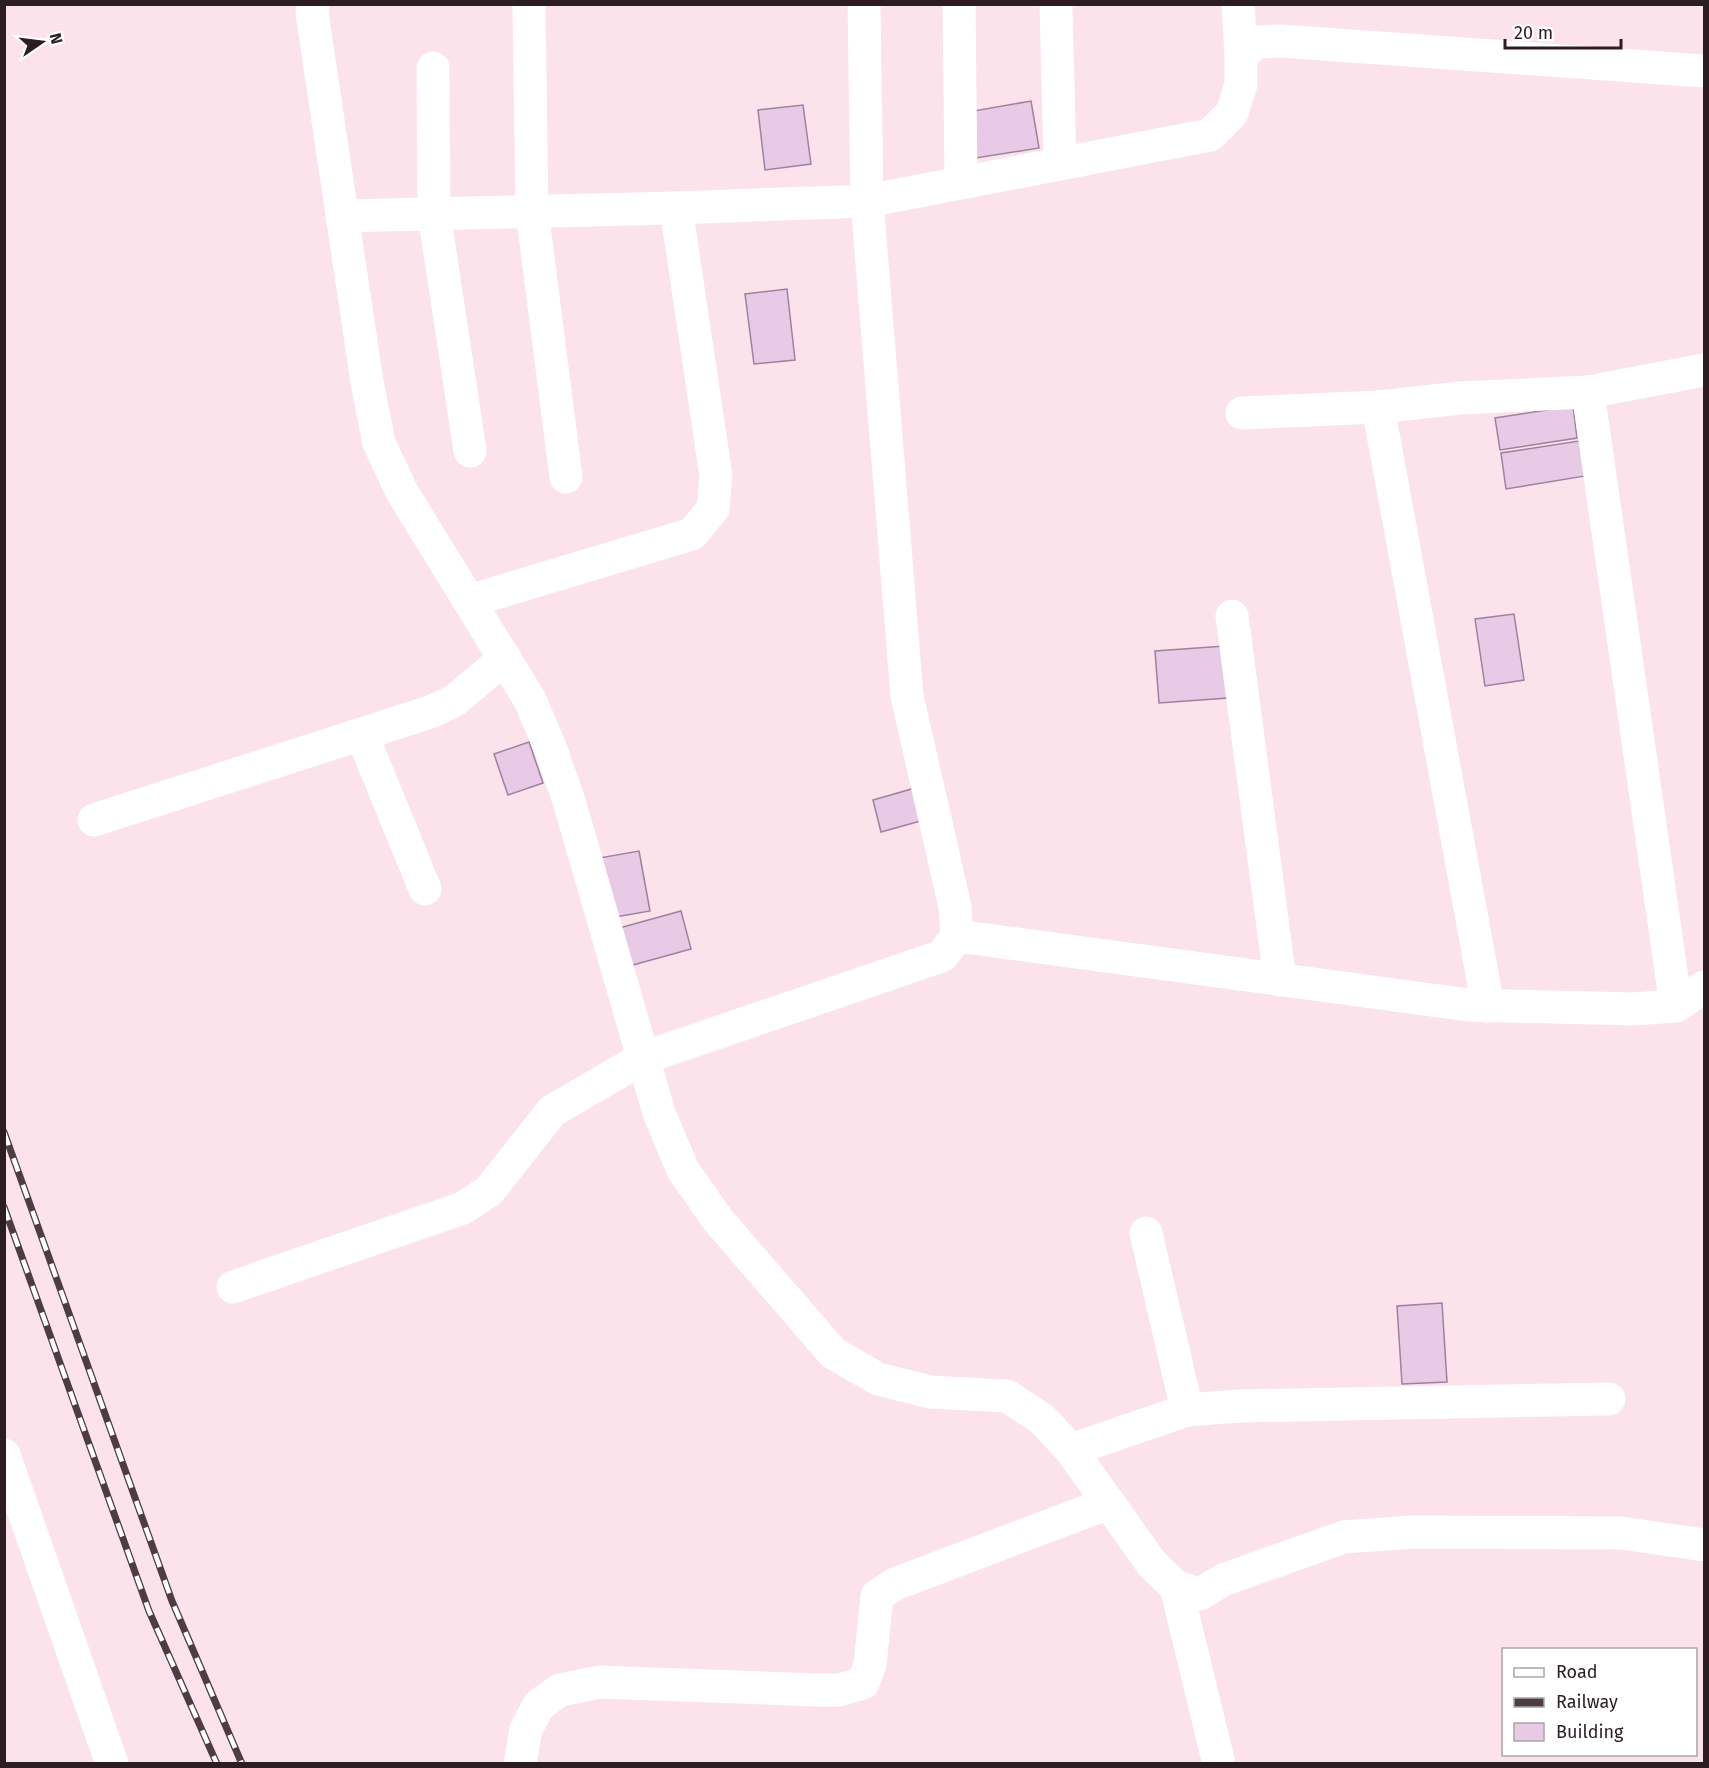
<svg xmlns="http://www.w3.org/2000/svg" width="1709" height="1768" font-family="'Fira Sans',sans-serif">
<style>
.building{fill:#e8cae6;stroke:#9d829c;stroke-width:1.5}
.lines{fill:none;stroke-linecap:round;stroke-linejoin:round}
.minor{stroke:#fff;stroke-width:33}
.rail-casing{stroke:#4d3c42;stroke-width:7}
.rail{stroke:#fff;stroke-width:4.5;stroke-dasharray:14;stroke-linecap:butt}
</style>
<rect width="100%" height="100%" fill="#fce2ea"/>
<g class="building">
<polygon points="1031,101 1039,148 976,158 968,112"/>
<polygon points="803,105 811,164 765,170 758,110"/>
<polygon points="787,289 795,360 754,364 745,294"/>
<polygon points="1573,406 1577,438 1500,450 1495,418"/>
<polygon points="1579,441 1585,476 1506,489 1501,453"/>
<polygon points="1514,614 1524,680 1485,686 1475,619"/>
<polygon points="1225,646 1228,698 1159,703 1155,651"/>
<polygon points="529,742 543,783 508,795 494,754"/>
<polygon points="915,788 924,820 881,832 873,800"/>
<polygon points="639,851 650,911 610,918 599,858"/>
<polygon points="681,911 691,949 622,968 612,930"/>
<polygon points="1442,1303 1447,1382 1402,1384 1397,1306"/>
</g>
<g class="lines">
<g class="minor">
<polyline points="313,4 312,13 367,382 379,443 402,492 530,700 550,747 569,801 659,1113 683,1170 718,1220 833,1353 878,1379 930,1392 1007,1396 1042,1419 1071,1450 1152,1564 1176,1587 1200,1594 1223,1580 1344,1537 1412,1532 1621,1533 1704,1545"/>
<polyline points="529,4 532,211 566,477"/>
<polyline points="959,4 961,183"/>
<polyline points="1056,4 1060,164"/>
<polyline points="1238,4 1241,55"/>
<polyline points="433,68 434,213 470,451"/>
<polyline points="342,216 676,208 867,201 1210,135 1232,113 1241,84 1241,55 1258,42 1280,41 1704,71"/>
<polyline points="1588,392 1676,1006"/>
<polyline points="1378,407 1488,1006"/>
<polyline points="1242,413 1378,407 1460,398 1588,392 1704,370"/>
<polyline points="469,601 692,534 713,509 716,476 676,208"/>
<polyline points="1232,616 1280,980"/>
<polyline points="362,735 425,889"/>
<polyline points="94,820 430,712 454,701 505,658"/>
<polyline points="957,936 1469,1005 1633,1009 1676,1006 1704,987"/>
<polyline points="1146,1233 1187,1410"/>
<polyline points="233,1287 463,1208 489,1191 552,1111 643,1058 942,956 957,936 955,907 907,696 867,201 864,4"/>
<polyline points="1071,1450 1187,1410 1238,1406 1609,1399"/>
<polyline points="4,1455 112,1764"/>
<polyline points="1176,1587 1219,1764"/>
<polyline points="520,1764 526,1729 539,1705 560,1690 600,1682 815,1690 839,1690 863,1683 870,1665 877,1596 895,1584 1109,1503"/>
</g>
<g class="rail-casing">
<g id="rail">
<polyline points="4,1132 172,1601 242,1764"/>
<polyline points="4,1207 149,1611 217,1764"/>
</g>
</g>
<use href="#rail" class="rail"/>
</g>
<rect width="1709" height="1768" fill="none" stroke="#2c1d22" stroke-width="12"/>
<rect x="1502" y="1648" width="195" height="108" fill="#ffffff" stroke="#aba5a7" stroke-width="1.5"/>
<rect x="1514" y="1668" width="30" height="9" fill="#ffffff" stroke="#aba5a7" stroke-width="1.5"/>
<text x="1556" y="1678" font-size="18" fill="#2c1d22">Road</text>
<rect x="1514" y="1698" width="30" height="9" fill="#4d3c42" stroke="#aba5a7" stroke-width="1.5"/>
<text x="1556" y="1708" font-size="18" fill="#2c1d22">Railway</text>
<rect x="1514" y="1723" width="30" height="18" fill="#e8cae6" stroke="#aba5a7" stroke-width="1.5"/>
<text x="1556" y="1738" font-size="18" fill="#2c1d22">Building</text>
<g transform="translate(42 42) rotate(76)" stroke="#ffffff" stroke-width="4.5" paint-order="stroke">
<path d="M0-4.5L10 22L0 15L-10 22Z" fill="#2c1d22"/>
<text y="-9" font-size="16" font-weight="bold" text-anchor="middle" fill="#2c1d22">N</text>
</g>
<path d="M1505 39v9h116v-9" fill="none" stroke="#2c1d22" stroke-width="3"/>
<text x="1514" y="39" font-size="18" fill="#2c1d22" stroke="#ffffff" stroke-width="4.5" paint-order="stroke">20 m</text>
</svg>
